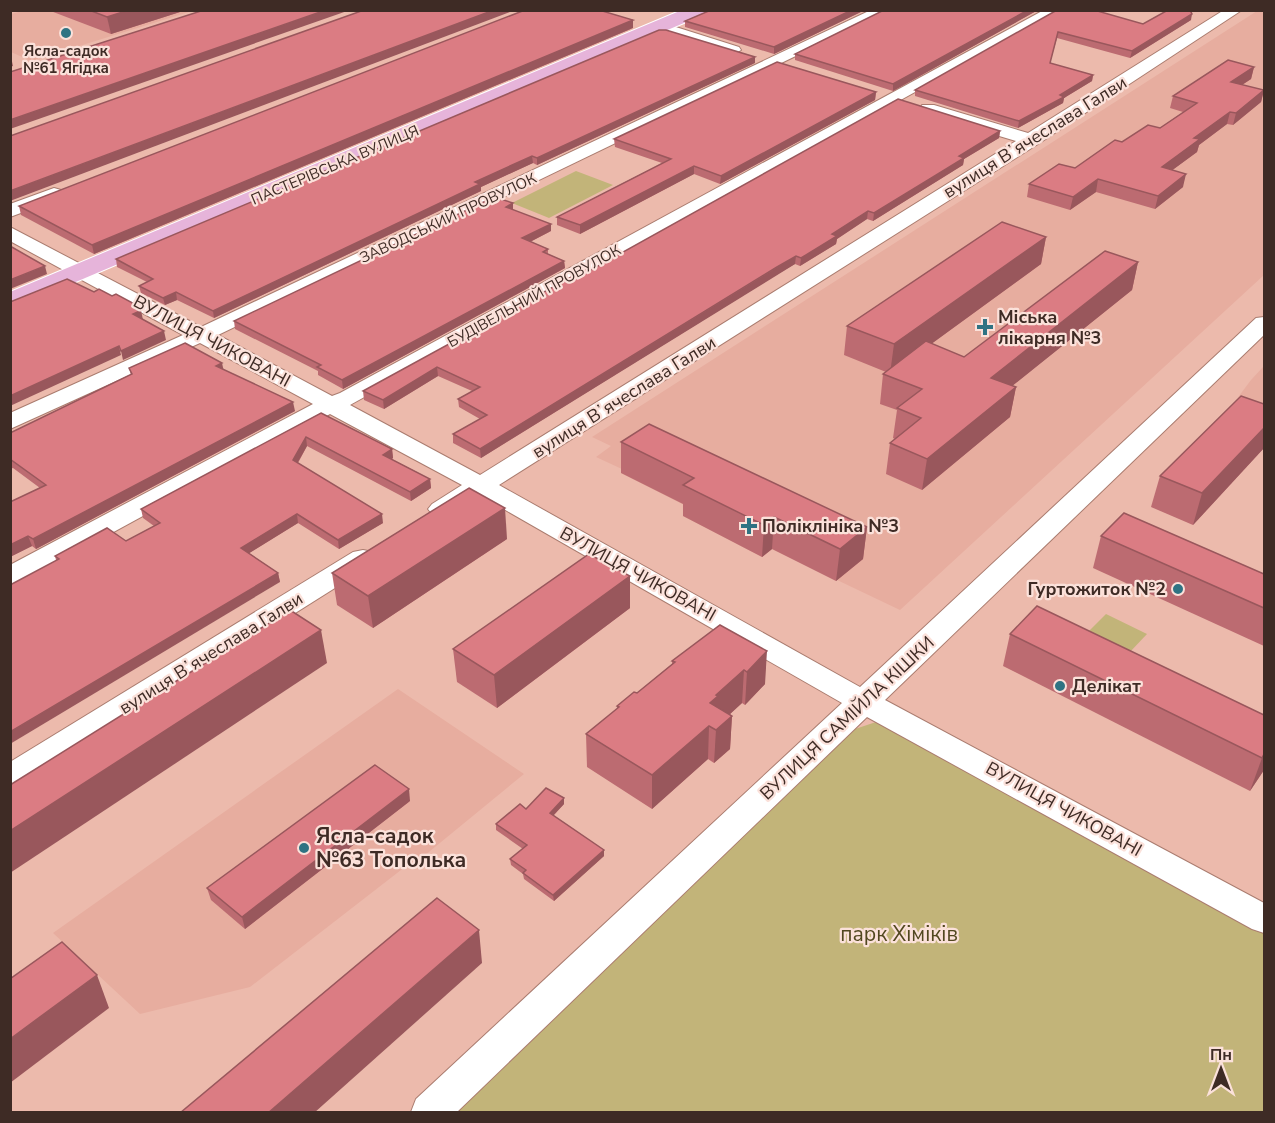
<svg xmlns="http://www.w3.org/2000/svg" width="1275" height="1123" font-family="'Nunito Sans',sans-serif">
<style>
.built{fill:#e7ad9f}
.green{fill:#c2b479}
.lines{fill:none;stroke-linecap:round;stroke-linejoin:round}
.minor-casing{stroke:#aa7c6f;stroke-width:2}
.major-casing{stroke:#fff;stroke-width:2}
.minor{fill:#fff;fill-rule:evenodd}
.major{fill:#e6b4da;fill-rule:evenodd}
.wall{fill:#bc6b71}
.shaded-wall{fill:#99575c}
.building{fill:#db7c83;stroke:#99575c;stroke-width:1.5}
.poi-dot{fill:#2f7383;stroke:#fbe1da;stroke-width:2}
.labels{text-anchor:middle;stroke-width:4.5;stroke-linejoin:round;paint-order:stroke}
.far-poi-label{font-size:15px;font-weight:bold;fill:#3e2b25;stroke:#fbe1da}
.far-street-label{font-size:15px;fill:#3e2b25;stroke:#fbe1da}
.street-label{font-size:18px;fill:#3e2b25;stroke:#fbe1da}
.poi-label{font-size:18px;font-weight:bold;fill:#3e2b25;stroke:#fbe1da;text-anchor:start}
.near-poi-label{font-size:21px;font-weight:bold;fill:#3e2b25;stroke:#fbe1da;text-anchor:start}
.near-park-label{font-size:21px;fill:#51471f;stroke:#fbe1da}
</style>
<rect width="100%" height="100%" fill="#ecbaac"/>
<g class="built">
<polygon points="22,11 192,11 31,61 11,52 11,14"/>
<polygon points="1257,11 1264,11 1264,275 900,610 772,549 762,557 683,516 692,509 621,473 624,470 596,457 611,446 592,437"/>
<polygon points="1264,366 1264,410 1236,400 1251,380"/>
<polygon points="398,689 524,774 413,865 410,863 250,987 140,1014 53,933"/>
</g>
<g class="green">
<polygon points="576,171 613,185 549,218 512,203"/>
<polygon points="1106,614 1147,634 1129,653 1087,633"/>
<polygon points="876,722 892,727 1264,933 1264,1112 456,1112 855,729"/>
</g>
<g class="lines">
<g class="minor-casing">
<g id="minor">
<path d="M871 10H891L218 335 332 396 340 393 1044 10H1063L350 405 480 475 1016 141 922 113 920 109 922 105H934L1028 133 1224 10H1242L1038 144 499 485 860 687 1256 318 1264 317V335L885 700 1264 903V933L1252 929 867 717 457 1112H411L416 1099 842 703 481 496C465 505 450 519 432 514L428 509 432 504 462 485 330 414 20 583 10 586V565L313 404 200 343 10 429V413L183 335 10 241V227L201 327Z"/>
<polygon points="660,22 739,47 741,50 733,55 655,30 652,27 655,24"/>
<polygon points="54,188 61,190 63,194 61,198 10,217 10,204"/>
<polygon points="363,550 373,552 376,558 373,564 21,786 10,790 10,762 353,552"/>
</g>
</g>
<g class="major-casing">
<polygon id="major" points="682,10 708,10 705,14 10,310 10,292"/>
</g>
<use href="#minor" class="minor"/>
<use href="#major" class="major"/>
</g>
<g class="wall">
<polygon points="48,10 180,10 180,12 111,34"/>
<polygon points="711,10 865,10 774,54 685,27 685,21"/>
<polygon points="884,10 1038,10 893,91 795,60 795,54"/>
<polygon points="1099,12 1143,24 1191,20 1130,58 1057,38 1050,63 1093,75 1092,81 1064,98 1063,103 1018,128 915,96 915,90"/>
<polygon points="633,28 94,254 21,215 19,206"/>
<polygon points="755,63 537,165 533,163 481,187 481,191 214,318 177,300 165,305 141,293 139,286 147,282 117,267 116,259"/>
<polygon points="1254,67 1251,79 1242,85 1264,90 1261,102 1233,125 1227,124 1199,145 1197,152 1172,170 1183,187 1155,209 1096,192 1070,210 1027,197 1029,184 1075,168 1122,142 1160,128 1183,112 1170,108 1173,96"/>
<polygon points="876,92 875,100 720,184 694,174 580,234 557,225 557,217 662,163 615,147 614,139"/>
<polygon points="1000,131 999,138 964,159 963,165 873,221 867,219 837,239 836,244 800,266 795,264 776,275 481,458 453,443 453,434 480,419 459,407 458,399 472,391 438,376 384,409 364,400 363,391 589,271"/>
<polygon points="551,231 530,242 548,249 548,254 564,261 565,268 343,389 318,375 318,371 235,329 234,321"/>
<polygon points="1046,237 1041,264 931,344 964,357 1138,262 1132,290 1012,386 1016,387 1010,417 922,490 886,474 890,443 895,439 893,438 897,410 880,404 883,374 886,372 844,355 847,326"/>
<polygon points="129,368 223,369 295,411 36,549 32,546 10,557 10,502 40,488 13,468 10,469 10,433 131,375"/>
<polygon points="1264,404 1264,448 1193,525 1151,507 1160,476"/>
<polygon points="321,413 392,449 393,458 392,459 430,479 431,488 411,501 307,446 298,463 383,523 339,549 298,523 249,553 278,573 280,582 56,560 55,556 126,541 154,526 143,518 141,509"/>
<polygon points="621,442 867,527 863,559 836,581 772,549 762,557 683,516 683,504 621,473"/>
<polygon points="1101,536 1264,574 1264,646 1093,568"/>
<polygon points="507,539 373,628 337,605 332,573"/>
<polygon points="630,576 630,608 497,708 457,682 453,649"/>
<polygon points="720,625 765,684 745,705 742,703 730,714 732,716 730,749 714,763 708,759 652,809 587,767 586,734 617,709 617,706 637,693 672,664 672,661"/>
<polygon points="1010,634 1264,715 1264,770 1250,791 1003,666"/>
<polygon points="410,801 245,929 211,900 207,888"/>
<polygon points="564,804 553,816 604,856 554,901 524,879 523,874 511,865 510,859 523,849 496,830 496,824 526,809"/>
</g>
<g class="shaded-wall">
<polygon points="129,10 180,10 180,12 111,34 107,17"/>
<polygon points="326,10 350,10 10,129 10,120"/>
<polygon points="494,10 515,10 10,201 10,191"/>
<polygon points="852,10 865,10 774,54 774,47"/>
<polygon points="1028,10 1038,10 893,91 893,84"/>
<polygon points="1192,14 1191,20 1130,58 1132,51"/>
<polygon points="633,20 633,28 94,254 92,245"/>
<polygon points="11,57 13,66 10,67 10,58"/>
<polygon points="755,57 755,63 537,165 537,158"/>
<polygon points="1254,67 1251,79 1228,94 1231,82"/>
<polygon points="1093,75 1092,81 1064,98 1063,103 1018,128 1019,121"/>
<polygon points="1264,90 1261,102 1233,125 1236,113"/>
<polygon points="876,92 875,100 720,184 721,176"/>
<polygon points="1230,112 1227,124 1199,145 1197,152 1159,180 1162,167 1194,138"/>
<polygon points="1000,131 999,138 964,159 963,165 873,221 874,213 959,156"/>
<polygon points="532,156 533,163 481,187 481,191 214,318 213,311 475,182"/>
<polygon points="694,166 694,174 580,234 580,225"/>
<polygon points="1186,174 1183,187 1155,209 1158,196"/>
<polygon points="1098,179 1096,192 1070,210 1073,197"/>
<polygon points="513,203 513,211 506,207"/>
<polygon points="868,211 867,219 837,239 836,244 800,266 801,258 832,234"/>
<polygon points="551,224 551,231 522,246 522,238"/>
<polygon points="1046,237 1041,264 890,374 894,344"/>
<polygon points="796,256 795,264 481,458 480,449"/>
<polygon points="564,261 565,268 343,389 342,380"/>
<polygon points="1138,262 1132,290 986,407 991,378"/>
<polygon points="45,266 47,274 10,289 10,280"/>
<polygon points="176,292 177,300 165,305 163,298"/>
<polygon points="140,307 142,315 143,320 133,314 136,309"/>
<polygon points="164,331 166,340 123,360 121,351"/>
<polygon points="119,346 121,355 10,406 10,396"/>
<polygon points="222,363 224,372 216,366"/>
<polygon points="437,367 438,376 384,409 383,400"/>
<polygon points="1016,387 1010,417 922,490 927,459"/>
<polygon points="293,402 295,411 36,549 33,539"/>
<polygon points="1264,428 1264,448 1193,525 1202,493"/>
<polygon points="306,437 307,446 294,469 293,460"/>
<polygon points="392,449 393,458 384,464 383,455"/>
<polygon points="430,479 431,488 411,501 410,492"/>
<polygon points="505,508 507,539 373,628 368,596"/>
<polygon points="297,514 298,523 243,557 241,548"/>
<polygon points="382,514 383,523 339,549 338,540"/>
<polygon points="774,517 772,549 762,557 764,525"/>
<polygon points="867,527 863,559 836,581 840,549"/>
<polygon points="28,536 32,546 10,557 10,545"/>
<polygon points="278,573 280,582 10,744 10,732"/>
<polygon points="630,576 630,608 497,708 494,675"/>
<polygon points="321,630 327,663 10,873 10,831"/>
<polygon points="767,651 765,684 745,705 747,672"/>
<polygon points="744,670 742,703 717,726 710,703 716,695"/>
<polygon points="732,716 730,749 714,763 716,730"/>
<polygon points="709,726 708,759 652,809 652,775"/>
<polygon points="1264,754 1264,770 1250,791 1262,758"/>
<polygon points="409,789 410,801 245,929 242,917"/>
<polygon points="564,798 564,804 550,819 550,813"/>
<polygon points="604,850 604,856 554,901 553,895"/>
<polygon points="479,930 482,963 314,1113 268,1113"/>
<polygon points="97,975 109,1008 10,1083 10,1039"/>
</g>
<g class="building">
<polygon points="89,10 129,10 107,17"/>
<polygon points="204,10 326,10 10,120 10,72"/>
<polygon points="364,10 494,10 10,191 10,136"/>
<polygon points="525,10 599,10 633,20 92,245 19,206"/>
<polygon points="711,10 852,10 774,47 685,21"/>
<polygon points="884,10 1028,10 893,84 795,54"/>
<polygon points="1057,10 1094,10 1143,24 1168,10 1190,10 1192,14 1132,51 1058,32 1050,63 1093,75 1060,95 1064,97 1019,121 915,90"/>
<polygon points="659,30 666,30 755,57 537,158 532,156 475,182 480,184 213,311 176,292 163,298 139,286 153,279 116,259"/>
<polygon points="1228,60 1254,67 1231,82 1264,90 1236,113 1230,112 1194,138 1200,139 1162,167 1186,174 1158,196 1098,179 1073,197 1029,184 1059,164 1075,168 1115,140 1122,142 1148,125 1160,128 1197,103 1173,96"/>
<polygon points="777,62 876,92 721,176 694,166 580,225 557,217 671,159 614,139"/>
<polygon points="898,99 1000,131 959,156 964,158 933,177 874,213 868,211 832,234 837,236 801,258 796,256 777,267 480,449 453,434 487,415 458,399 480,387 437,367 383,400 363,391 586,269 589,271"/>
<polygon points="494,197 513,203 506,207 551,224 522,238 548,249 543,252 564,261 342,380 317,367 321,365 234,321"/>
<polygon points="1002,222 1046,237 894,344 847,326"/>
<polygon points="10,246 45,266 10,280"/>
<polygon points="1105,251 1138,262 991,378 1016,387 927,459 890,443 921,418 897,408 922,389 883,374 926,341 964,357"/>
<polygon points="67,279 94,292 99,289 112,296 116,294 140,307 136,309 140,311 133,314 164,331 121,351 119,346 10,396 10,302"/>
<polygon points="185,343 222,363 216,366 293,402 33,539 28,536 10,545 10,502 46,485 10,459 10,433 132,374 129,368"/>
<polygon points="1241,396 1264,404 1264,428 1202,493 1160,476"/>
<polygon points="321,413 392,449 383,455 430,479 410,492 306,437 293,460 382,514 338,540 297,514 241,548 278,573 10,732 10,585 59,559 55,556 107,528 126,541 160,523 141,509"/>
<polygon points="649,424 867,527 840,549 774,517 764,525 683,485 694,478 621,442"/>
<polygon points="469,488 505,508 368,596 332,573"/>
<polygon points="1124,513 1264,574 1264,608 1101,536"/>
<polygon points="589,554 630,576 494,675 453,649"/>
<polygon points="1037,606 1264,715 1264,754 1262,758 1010,634"/>
<polygon points="290,610 321,630 10,831 10,785"/>
<polygon points="720,625 767,651 747,672 744,670 716,695 718,696 710,703 732,716 716,730 709,726 652,775 586,734 619,707 617,706 634,692 637,693 675,662 672,661"/>
<polygon points="375,765 409,789 242,917 207,888"/>
<polygon points="546,788 564,798 550,813 604,850 553,895 523,873 526,870 510,859 527,845 496,824 520,804 526,809"/>
<polygon points="437,898 479,930 268,1113 180,1113"/>
<polygon points="62,942 97,975 10,1039 10,979"/>
</g>
<g class="poi-dot">
<circle cx="66" cy="33" r="6"/>
<path d="M982 318h6v6h6v6h-6v6h-6v-6h-6v-6h6z"/>
<path d="M746 517h6v6h6v6h-6v6h-6v-6h-6v-6h6z"/>
<circle cx="1178" cy="589" r="6"/>
<circle cx="1060" cy="686" r="6"/>
<circle cx="304" cy="848" r="6"/>
</g>
<g class="labels">
<g class="far-poi-label">
<text x="66" y="56">Ясла-садок<tspan x="66" dy="17">№61 Ягідка</tspan></text>
</g>
<g class="far-street-label">
<text transform="translate(335 165) rotate(-23)" y="5">ПАСТЕРІВСЬКА ВУЛИЦЯ</text>
<text transform="translate(448 218) rotate(-25)" y="5">ЗАВОДСЬКИЙ ПРОВУЛОК</text>
<text transform="translate(534 296) rotate(-29)" y="5">БУДІВЕЛЬНИЙ ПРОВУЛОК</text>
</g>
<g class="street-label">
<text transform="translate(1035 137) rotate(-32)" y="6">вулиця Вʼячеслава Галви</text>
<text transform="translate(212 341) rotate(28)" y="6">ВУЛИЦЯ ЧИКОВАНІ</text>
<text transform="translate(624 397) rotate(-32)" y="6">вулиця Вʼячеслава Галви</text>
<text transform="translate(638 574) rotate(29)" y="6">ВУЛИЦЯ ЧИКОВАНІ</text>
<text transform="translate(211 653) rotate(-32)" y="6">вулиця Вʼячеслава Галви</text>
<text transform="translate(847 718) rotate(-43)" y="6">ВУЛИЦЯ САМІЙЛА КІШКИ</text>
<text transform="translate(1064 809) rotate(29)" y="6">ВУЛИЦЯ ЧИКОВАНІ</text>
</g>
<g class="poi-label">
<text x="998" y="323">Міська<tspan x="998" dy="21">лікарня №3</tspan></text>
<text x="762" y="532">Поліклініка №3</text>
<text x="1166" y="595" text-anchor="end">Гуртожиток №2</text>
<text x="1072" y="692">Делікат</text>
</g>
<g class="near-poi-label">
<text x="316" y="843">Ясла-садок<tspan x="316" dy="24">№63 Тополька</tspan></text>
</g>
<g class="near-park-label">
<text x="899" y="941">парк Хіміків</text>
</g>
</g>
<rect width="1275" height="1123" fill="none" stroke="#3e2b25" stroke-width="24"/>
<g transform="translate(1221 1069)" stroke="#fbe1da" stroke-width="4.5" paint-order="stroke">
<path d="M0-4.5L10 22L0 15L-10 22Z" fill="#3e2b25"/>
<text y="-9" font-size="16" font-weight="bold" text-anchor="middle" fill="#3e2b25">Пн</text>
</g>
</svg>
